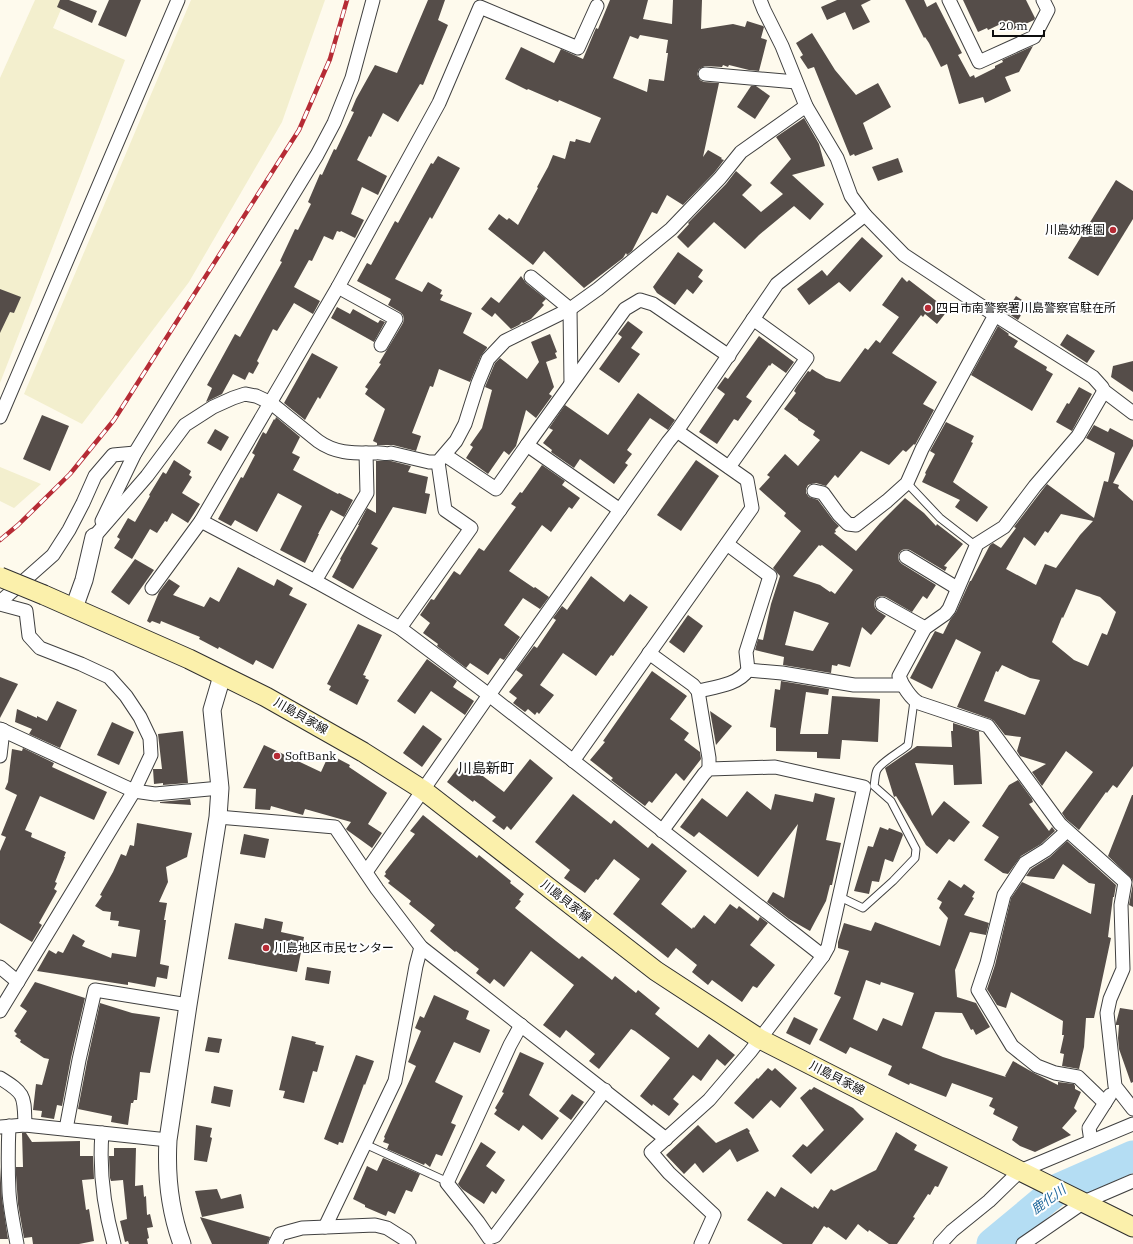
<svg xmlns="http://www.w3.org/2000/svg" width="1133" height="1244" font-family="'IBM Plex Serif','Noto Sans JP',serif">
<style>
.farmland{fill:#f3efce}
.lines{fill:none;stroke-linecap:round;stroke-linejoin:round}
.river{stroke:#b4ddf3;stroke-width:31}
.building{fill:#554d49;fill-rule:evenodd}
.service-casing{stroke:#404040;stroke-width:9}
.minor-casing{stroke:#404040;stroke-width:15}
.tertiary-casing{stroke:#404040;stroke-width:19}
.secondary-casing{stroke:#2f2f2f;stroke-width:21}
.service{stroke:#fff;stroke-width:7}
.minor{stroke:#fff;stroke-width:13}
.tertiary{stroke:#fff;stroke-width:17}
.secondary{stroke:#fbf0ab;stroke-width:19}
.rail-casing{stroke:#b62b35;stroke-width:4.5}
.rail{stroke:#fff;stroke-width:3;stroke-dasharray:9;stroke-linecap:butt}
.secondary-bridge-casing{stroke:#2f2f2f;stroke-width:21;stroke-linecap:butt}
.secondary-bridge{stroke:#fbf0ab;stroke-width:19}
.poi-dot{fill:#b62b35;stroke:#fff;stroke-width:1.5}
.labels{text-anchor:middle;stroke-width:4;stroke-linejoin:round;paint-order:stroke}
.poi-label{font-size:12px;fill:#0d0d0d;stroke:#fff;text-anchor:start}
.street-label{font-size:12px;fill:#0d0d0d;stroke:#fff}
.water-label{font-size:13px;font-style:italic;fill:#1c6599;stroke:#fff}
.quarter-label{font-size:14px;fill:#0d0d0d;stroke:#fff}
</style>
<rect width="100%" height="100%" fill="#fefaed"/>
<g class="farmland">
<polygon points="35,0 65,0 53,28 125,60 0,383 0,78"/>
<polygon points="191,0 325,0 282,122 189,282 82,424 24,394"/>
<polygon points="0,467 41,484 14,508 0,501"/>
</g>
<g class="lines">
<polyline class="river" points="992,1244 1058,1189 1133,1156"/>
</g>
<g class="building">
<polygon points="60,0 69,0 97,11 92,23 57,7"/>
<polygon points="109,0 141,0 126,37 98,25"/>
<polygon points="428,0 445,0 438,20 448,25 423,85 420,84 398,122 383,113 371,137 369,136 357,160 387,176 378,195 362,187 351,214 364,220 355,238 341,231 340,232 337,231 333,240 324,236 312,261 309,260 294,287 320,301 313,314 294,303 277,331 273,329 257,361 259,363 253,374 249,372 245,380 233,374 222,394 206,402 212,388 207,385 235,334 240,337 282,262 280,261 295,229 298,230 311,204 308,202 320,174 322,175 334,149 336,150 354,112 351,111 356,99 375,65 397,73"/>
<path d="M610 0H648L643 19 672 24 673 0H702L701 29 733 24 745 27 747 21 763 26 764 27 761 38 767 40 759 71 749 70 729 65 728 67 723 65 722 67 705 66 699 69 697 74 700 80 704 82 719 83 703 157 708 150 722 158 721 159 724 160 714 173 683 205 667 195 657 214 652 212 632 251 627 255 626 253 623 258 584 288 544 251 533 265 488 229 499 214 507 220 509 218 518 225 538 188 537 187 548 167 553 155 565 159 570 141 575 142 576 139 590 143 601 118 559 100 558 102 528 89 527 90 505 79 521 47 554 63 561 49 583 59 596 28 598 29ZM640 35 668 40 666 53H668L664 81 649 79 647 92 613 78 630 36 638 39Z"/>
<polygon points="837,0 871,0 861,5 870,22 853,30 845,12 827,20 821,7"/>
<polygon points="905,0 924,0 927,7 936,2 962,53 958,55 970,77 974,75 975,78 995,68 995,66 1003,62 1002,60 1033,46 1019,72 1005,77 1011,91 985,103 983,97 959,104 947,64 941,67 929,43 925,37 924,38"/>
<polygon points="963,0 1026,0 1035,18 1034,20 1013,30 1009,20 988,30 987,28 978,32"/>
<polygon points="812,33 835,70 856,95 878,83 891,107 863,123 873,149 855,156 854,154 850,156 814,67 808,69 800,57 803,55 796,43"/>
<polygon points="751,86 756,86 770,96 755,119 737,107"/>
<polygon points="804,118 819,144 825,166 792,175 824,204 810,220 794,206 759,235 745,249 714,222 688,248 677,237 689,224 688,223 726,184 736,171 752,185 742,195 761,212 783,194 770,183 791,159 776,137"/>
<polygon points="438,156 460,168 432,219 430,217 395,279 422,292 428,282 442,290 440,294 443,295 440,300 472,313 463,333 487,347 487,348 481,356 470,382 439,369 433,387 430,386 412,433 421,436 416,451 393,445 377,445 377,443 373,441 385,409 365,394 368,389 365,387 381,364 379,363 403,323 404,319 403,315 400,312 388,305 391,299 357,281 367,263 371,265 395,221 398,223 431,163 433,164"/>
<polygon points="898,158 903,172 878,181 872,167"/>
<polygon points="1116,180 1133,191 1133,219 1098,276 1068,258"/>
<polygon points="862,237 883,256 850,292 839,282 809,305 797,289 822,270 827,276"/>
<polygon points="678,252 703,270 698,277 703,281 693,294 687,289 675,305 657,293 653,287"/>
<polygon points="521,276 526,283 546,299 542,303 544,305 531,319 523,323 522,322 519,325 511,329 495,313 492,317 481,309 491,297 499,303"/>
<path d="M902 277 907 282 909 280 948 310 937 324 925 314 923 317 921 315 892 353 937 382 923 404 934 410 915 445 914 444 906 452 903 450 889 465 861 451 838 478 835 475 826 486 816 483 811 484 808 485 806 489V493L809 497 818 500 833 520 839 526 835 530 836 532 834 533 856 551 880 523 905 498 924 513 936 526 937 524 963 544 944 566 947 567 945 571 910 550 906 549 902 550 899 553 898 557 899 561 902 564 936 585 927 599 923 596 912 612 886 597 882 596 878 597 875 600 874 604 875 608 878 611 886 616 871 635 862 627 850 667 838 664 837 666 832 665 831 673 783 665 784 657 755 650 758 639 763 640 771 604 780 576 773 568 801 531 784 516 786 513 759 489 770 477 767 475 785 454 798 466 820 440 813 435 815 431 798 420V419L784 409 796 393 794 391 797 386 808 371 810 372 812 369 826 378 840 382 865 348 868 350 876 340 880 343 899 317 882 305ZM819 545 820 546 822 545 853 570 835 594 831 591 830 592 820 585 793 576ZM794 611 829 623 813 651 785 645Z"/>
<polygon points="0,289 21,297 14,313 10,312 0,333"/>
<polygon points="1016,296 1028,304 1018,320 1006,312"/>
<polygon points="337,307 350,314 353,309 378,323 380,320 385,322 374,342 331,318"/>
<polygon points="628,321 643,332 631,348 640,354 619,383 599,369 622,337 618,334"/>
<polygon points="998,326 1009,334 1008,335 1018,341 1014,347 1047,367 1046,370 1053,374 1032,411 971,375"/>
<polygon points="550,334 557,352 555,353 557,358 546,362 554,387 549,394 552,396 536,418 526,410 516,446 509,455 504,451 488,474 466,458 473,447 470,445 482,428 492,390 485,387 495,363 500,358 527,379 539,362 531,342"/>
<polygon points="1067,334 1095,351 1087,363 1060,345"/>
<polygon points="759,336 794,362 786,373 772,363 770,366 769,365 746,397 752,401 738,421 734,419 717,444 699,432 725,394 717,388 725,377 728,379"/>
<polygon points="312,353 338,367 320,399 318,397 305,420 284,403"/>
<polygon points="1133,361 1133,392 1111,377 1113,366"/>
<polygon points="1079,387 1092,394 1072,431 1056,422 1067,403 1069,404"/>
<polygon points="638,393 675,420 668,430 650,418 627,450 632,454 625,463 628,465 614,484 580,459 574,468 551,452 552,450 543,443 553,430 549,428 565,405 608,435"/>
<polygon points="42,415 69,426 50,471 23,459"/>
<polygon points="276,417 300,437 292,453 300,457 293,470 338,494 339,493 353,500 344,517 331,510 318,534 319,534 305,563 280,550 302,506 278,493 257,532 235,520 231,526 218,519 241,477 243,478 255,455 252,453 263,432 266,434 274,419 275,420"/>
<polygon points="946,422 974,436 971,442 973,443 953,482 988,507 977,522 955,507 960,500 922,482 926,474 925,473 935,454 930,451"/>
<path d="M1094 425 1108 432 1110 428 1133 440V446L1113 483 1119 485 1118 488 1133 501V766L1117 788 1113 785 1107 793 1106 792 1079 830 1066 819 1062 813 1093 772 1066 751 1042 786 1032 772 1046 764 1020 756 1017 751 1021 737 1005 735 994 721 991 719 957 707 981 652 956 639 932 689 910 678 935 631 943 634 950 620 956 612 970 581H971L990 545 993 543 1001 548 1016 528 1014 527 1047 484 1094 518 1104 481 1108 482 1115 453 1086 438ZM1061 514 1093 521 1080 535 1056 568 1045 564 1036 585 1006 569 1024 537 1035 546 1045 531 1048 533ZM1076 589 1100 597 1116 612 1107 635 1102 633 1088 666 1074 660 1052 642 1062 617 1063 618ZM1002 665 1030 678 1040 680 1025 715 984 701 996 671 998 672Z"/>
<polygon points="215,429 229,437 221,451 207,443"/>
<polygon points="174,460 191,471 189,475 192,477 182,493 200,504 188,523 172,513 167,522 165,521 157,533 150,529 132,559 114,548 120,539 117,537 128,518 135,522 150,496 149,495 163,472 166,474"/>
<polygon points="696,460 719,476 681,531 657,515"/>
<polygon points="376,461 391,461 411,466 408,472 428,477 425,493 430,494 426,514 393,507 371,544 378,548 353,589 332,577 341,560 340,559 359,525 358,525 367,508 376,513"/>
<polygon points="542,465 565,481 562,485 580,498 572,509 569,507 551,532 542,525 509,571 534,588 535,587 549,597 540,609 523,598 504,625 520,637 504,660 500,658 488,675 470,663 466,668 437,646 438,644 423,633 430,623 420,615 431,599 434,600 454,571 460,575 479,548 484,551 516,507 511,504 520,492 522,493"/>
<polygon points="135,559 154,570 129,605 111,592"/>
<polygon points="238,567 274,586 277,579 293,588 289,595 307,604 273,669 256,660 253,665 219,647 218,649 199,639 200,637 161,621 160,624 152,621 150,623 147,621 159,592 169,579 180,586 173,595 204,607 210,597 219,602"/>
<polygon points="591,576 624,602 630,594 648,607 613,656 611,655 596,676 563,653 540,685 554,695 539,714 537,712 535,715 528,709 525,712 513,703 517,698 509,692 523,675 516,670 534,646 537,648 556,620 553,618 562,606 567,610"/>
<polygon points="688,615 703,626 684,653 669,642"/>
<polygon points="358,624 382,635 363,675 366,676 365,678 369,680 357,705 329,690 331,686 327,684"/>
<polygon points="427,659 457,681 453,687 474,701 465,715 431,691 415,714 397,701"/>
<polygon points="652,671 687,696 670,719 689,733 684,740 700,752 701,759 684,781 676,773 652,803 649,801 645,806 611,780 613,778 590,760 605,742 603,741"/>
<polygon points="0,677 18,684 0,718"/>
<polygon points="781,681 829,689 828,695 806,692 800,734 828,734 832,696 880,699 878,742 842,740 840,759 817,758 817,752 776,751 776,728 770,727 775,689 780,690"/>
<polygon points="57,701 77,710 60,748 29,734 32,729 15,722 17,709 37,718 37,716 47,721"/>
<polygon points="710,711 732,726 716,745"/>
<polygon points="112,722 134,732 119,765 97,755"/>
<polygon points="953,723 981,732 979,732 982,784 954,785 953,765 915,763 932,816 944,801 970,822 954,842 949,839 937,854 926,845 896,796 894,797 885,768 917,746 952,747 951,731 953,731"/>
<polygon points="423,725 442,739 422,767 403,753"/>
<polygon points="183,731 188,783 163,785 163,783 154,784 153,769 162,769 158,734"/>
<polygon points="264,745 321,772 326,761 328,762 331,755 350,765 349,767 386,792 387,793 368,824 382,833 372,848 347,830 346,829 351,822 305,809 303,815 271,806 270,810 255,809 256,789 243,788"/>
<polygon points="23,748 54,763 52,767 107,792 94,820 40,796 25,830 32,833 31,837 66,852 64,857 65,857 55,882 57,883 54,889 57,891 39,923 42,925 32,942 0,923 0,851 6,837 1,835 17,795 5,789 8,782 12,749 22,751"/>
<polygon points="530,759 553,778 511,830 507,826 504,830 492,821 496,817 474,800 473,802 447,782 463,761 504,792"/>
<polygon points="1018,780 1032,799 1033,802 1029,804 1049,831 1052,827 1055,831 1041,844 1021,856 1008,874 1003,873 984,860 999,837 982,826 1009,785"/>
<polygon points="747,791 771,810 775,794 813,802 815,793 835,798 826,840 841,843 832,885 830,885 826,901 810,931 789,919 767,902 773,892 784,898 798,824 758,877 699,832 694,837 680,827 702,798 727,817"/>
<polygon points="573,794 611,824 614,820 648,848 652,843 687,871 661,904 692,929 693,927 694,928 704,915 715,924 730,904 737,909 739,906 758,921 760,917 768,923 750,945 775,965 757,988 753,986 742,1002 712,980 708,985 692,972 697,965 676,948 668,958 613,914 640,879 614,859 598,880 596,879 585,893 564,878 570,870 535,842"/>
<polygon points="1132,795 1133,795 1133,907 1129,905 1133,883 1132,879 1108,856"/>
<polygon points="190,799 191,805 160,803 160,802"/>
<polygon points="423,815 477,858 479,855 511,881 510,883 524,894 519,900 521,901 515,908 556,941 579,959 582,956 612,980 615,976 636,993 638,990 660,1008 655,1014 698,1048 709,1034 735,1055 725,1066 717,1059 701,1081 693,1075 673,1099 679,1104 669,1116 653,1104 652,1106 640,1096 670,1058 635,1031 631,1029 599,1069 589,1061 595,1054 566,1030 560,1038 543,1025 574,985 531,951 504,987 494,979 490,984 476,973 479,969 456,951 455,952 430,931 435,925 409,904 411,901 388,883 390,881 384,876 386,874 385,872 415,834 410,831"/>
<polygon points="137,823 192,833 187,857 166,867 168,882 159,902 167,903 164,920 166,920 160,964 169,966 167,979 157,977 155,987 128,982 128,985 37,971 49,950 56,954 58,951 63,953 73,934 85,941 82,946 111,958 112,953 136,957 140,930 118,926 119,921 110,920 111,912 103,911 95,906 102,896 100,895 113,872 121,854 126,856 130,845 134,846"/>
<polygon points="880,827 888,830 889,828 902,833 903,835 893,862 885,859 879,882 872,881 869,894 854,891 868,846 873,847"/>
<polygon points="244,834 269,839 265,858 240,854"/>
<polygon points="1067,841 1116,885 1114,897 1113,897 1108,937 1111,938 1094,1018 1086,1018 1084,1047 1079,1069 1062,1066 1064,1054 1060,1053 1064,1035 1062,1035 1063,1021 1011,992 1006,1008 997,1005 987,989 995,965 1011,898 1022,882 1091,914 1095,884 1089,883 1063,864 1054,879 1026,876 1031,869 1050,857"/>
<path d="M949 880 961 888 964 884 975 892 972 897 974 898 964 915 989 923 986 935 970 932 955 970 957 997 976 1003 990 1027 976 1035 973 1029 971 1030 962 1013 935 1012 922 1048 943 1057 1006 1077 1005 1076 1013 1061 1034 1073 1058 1085V1082L1074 1084 1075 1086V1089L1081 1092 1074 1108 1077 1111 1062 1128 1071 1135 1035 1152 1020 1146 1012 1140 1018 1127 993 1114 995 1109 989 1106 993 1098 952 1083 946 1097 910 1083 909 1085 888 1075 892 1066 850 1047 846 1054 819 1040 841 997 834 994 849 951 838 948V942L844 923 871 931 875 922 940 946 948 918 939 908 942 902 937 899ZM866 980 880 985 881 982 914 993 902 1026 883 1018 877 1031 853 1019Z"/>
<polygon points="265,918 283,922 281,932 304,937 297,972 228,959 235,923 263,929"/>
<polygon points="307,967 331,971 329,984 305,980"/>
<polygon points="35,982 85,998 71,1058 62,1106 57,1105 54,1119 41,1117 42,1111 33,1110 36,1084 42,1085 49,1059 44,1058 20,1042 21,1040 15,1036 17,1034 14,1031 27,1011 20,1006"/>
<polygon points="434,995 469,1011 466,1019 490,1030 480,1053 454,1042 435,1082 463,1096 451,1123 456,1125 442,1156 436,1154 430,1167 425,1163 424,1165 387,1149 389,1144 383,1142 385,1138 384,1137 416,1066 408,1062 421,1031 415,1028 420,1016 424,1018"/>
<polygon points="100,1003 132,1013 160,1017 150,1073 140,1072 137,1100 134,1100 133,1103 131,1103 128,1125 111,1122 112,1116 78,1109 87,1062"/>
<polygon points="1120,1008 1133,1010 1133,1082 1131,1083 1119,1049 1118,1038 1119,1025 1116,1025 1116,1023"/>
<polygon points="794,1017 818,1029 810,1045 786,1033"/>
<polygon points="292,1036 316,1042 315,1044 324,1046 317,1072 313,1071 304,1103 283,1098 285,1091 279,1090"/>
<polygon points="208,1037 222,1039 219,1053 205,1051"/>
<polygon points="520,1052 544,1063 529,1095 559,1118 542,1140 523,1125 519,1131 494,1114 497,1110 495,1108 504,1093 502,1092"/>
<polygon points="356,1055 374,1061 365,1085 364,1084 343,1143 339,1142 338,1145 324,1139"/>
<polygon points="768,1068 772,1071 775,1068 797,1088 780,1108 771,1100 753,1119 734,1103 757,1078 758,1079"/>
<polygon points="214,1086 233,1090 230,1107 211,1103"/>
<polygon points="814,1087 853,1108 864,1119 811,1174 792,1156 803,1144 807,1147 824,1130 800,1098 810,1089 811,1090"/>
<polygon points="572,1094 584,1102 571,1120 559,1111"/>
<polygon points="196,1125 212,1128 210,1137 212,1138 207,1162 194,1160"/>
<polygon points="698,1125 716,1143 747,1128 750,1131 749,1132 759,1151 737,1162 730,1149 703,1173 695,1163 684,1174 666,1155"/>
<polygon points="896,1132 917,1145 914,1150 948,1167 938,1187 935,1186 930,1195 928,1194 913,1217 915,1218 897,1244 889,1244 869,1230 868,1232 858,1224 846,1240 828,1227 827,1228 824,1226 812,1244 783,1244 747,1220 767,1191 775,1197 781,1187 813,1208 814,1206 818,1209 831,1189 834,1191 876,1170"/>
<polygon points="22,1133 26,1133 32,1142 80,1141 80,1156 93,1156 94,1179 82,1180 86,1210 89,1209 94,1241 79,1244 33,1244 32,1237 24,1238 18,1204 16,1175 16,1167 23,1167"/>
<polygon points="481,1142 496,1152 486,1166 505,1180 496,1194 492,1191 484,1204 462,1189 458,1184"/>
<polygon points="114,1148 136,1148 135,1186 143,1185 144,1197 146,1196 147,1215 150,1214 153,1227 147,1228 149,1238 147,1239 148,1244 129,1244 128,1241 125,1242 120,1221 127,1219 123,1180 111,1181 110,1178 109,1156 114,1156"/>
<polygon points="383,1158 420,1174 412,1192 406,1190 395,1214 388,1211 386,1216 365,1207 365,1205 353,1199 367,1166 377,1171"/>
<polygon points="0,1167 2,1199 8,1239 0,1239"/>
<polygon points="217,1189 221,1199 241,1194 244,1208 202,1217 195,1191"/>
<polygon points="200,1217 270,1237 267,1244 212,1244"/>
</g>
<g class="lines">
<g class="service-casing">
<g id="service">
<polyline points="907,483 940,518 976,546"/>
<path d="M840 897 863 908 893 881 915 858 916 849 891 801 874 786C875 781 875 774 877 770 881 762 900 752 908 745L914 701"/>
<polyline points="365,1144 448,1182"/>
</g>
</g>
<g class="minor-casing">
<g id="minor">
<polyline points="760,0 764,10 782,46 806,106 837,158 851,196 865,215 904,255 995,315 1093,377 1102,387 1104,391 1133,413"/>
<polyline points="949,0 979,62 1034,37 1048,10 1043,0"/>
<polyline points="705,74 796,82"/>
<polyline points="531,277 570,309 571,383"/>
<polyline points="338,287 396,319 381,345"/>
<path d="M1104 391 1078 436 1035 486 1004 527 977 544 949 609 945 614 925 628 899 676C902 685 911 699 919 703L988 726 1060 824 1125 882 1121 905 1123 969 1110 999 1107 1013 1115 1086 1133 1109"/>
<polyline points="0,417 178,0"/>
<polyline points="445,455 496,489 527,445"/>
<polyline points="729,467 807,358 753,319"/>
<polyline points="814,491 823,493 839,515 848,524 856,525 887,501 907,483 922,449 995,315"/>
<polyline points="620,510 527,445 625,309 640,300 653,304 729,356"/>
<polyline points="102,521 135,453 317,155 334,123 352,78 373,0"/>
<polyline points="201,521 315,581 400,628 489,695 823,956"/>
<path d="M94 537 147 476 185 425 213 407 233 398 245 394 256 396 271 403 318 441C336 454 354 453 375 453 381 452 386 455 391 453L429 462H438L456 441 465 424 478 383 488 359 505 341 570 309 598 289 671 229 720 178 741 152 806 106"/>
<polyline points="906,557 957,588"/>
<polyline points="315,581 367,493 366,453"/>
<polyline points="152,588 201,521 338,287 439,103 480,7 578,48 597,6"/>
<polyline points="0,602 53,555 69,530 83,503 95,476 113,455 135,453"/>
<polyline points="0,604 26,611 29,636 40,648 81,664 109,677 126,696 140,717 150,738 151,755 134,791 0,1011"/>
<polyline points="882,604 925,628"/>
<polyline points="400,628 471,528 445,510 438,462"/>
<polyline points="649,653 693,685 698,691 709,758 709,769"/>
<polyline points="748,670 782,673 854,685 902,685"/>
<path d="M698 691C715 687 738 685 748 670L746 652 770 576 727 544"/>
<polyline points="0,729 134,791 155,794 220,788"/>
<polyline points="0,756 3,730"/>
<polyline points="573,761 752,508 747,480 677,431"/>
<polyline points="218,817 335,827 377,889 421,947 666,1139"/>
<polyline points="662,831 704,774 709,769 775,767 864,787 828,947 823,956 750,1052 709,1100 651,1152 669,1173 714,1215 701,1244"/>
<polyline points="1067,831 1046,850 1025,863 1004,895 987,963 978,990 1012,1046 1037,1066 1055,1073 1078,1077 1105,1103"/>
<polyline points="366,872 489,695 668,442 677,431 777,284 865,215"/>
<polyline points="0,967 18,982"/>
<polyline points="521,1025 510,1045 447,1183 478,1222 489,1238 495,1236 605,1090"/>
<path d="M0 1078C26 1094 24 1096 25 1125"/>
<path d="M9 1126C8 1148 8 1170 9 1192 10 1209 14 1227 17 1244"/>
<polyline points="0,1127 25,1125 168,1140"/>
<polyline points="66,1129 79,1060 95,990 188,1005"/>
<path d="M102 1133C99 1170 104 1208 114 1244"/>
<polyline points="1091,1141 1089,1128 1110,1095"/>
<polyline points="325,1227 395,1081 416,966 421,947"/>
<polyline points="275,1244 280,1234 302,1228 375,1225 387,1228 406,1240 409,1244"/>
<polyline points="940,1244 952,1231 989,1201 1020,1171 1133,1124"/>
<polyline points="1023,1244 1084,1202 1133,1181"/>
</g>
</g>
<g class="tertiary-casing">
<g id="tertiary">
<polyline points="74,608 84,580 94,537"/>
<path d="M182 1244C170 1211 166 1175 168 1140L188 1005 218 817 220 788 212 710 222 676"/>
</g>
</g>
<g class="secondary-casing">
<polyline id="secondary" points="44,595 189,659 266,697 363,752 423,790 656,971 760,1039 1020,1171 1133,1227"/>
</g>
<use href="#service" class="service"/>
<use href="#minor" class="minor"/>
<use href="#tertiary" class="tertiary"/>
<use href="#secondary" class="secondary"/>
<g class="rail-casing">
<polyline id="rail" points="0,540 18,525 70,474 114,420 299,130 330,59 347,0"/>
</g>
<use href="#rail" class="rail"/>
<g class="secondary-bridge-casing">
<polyline id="secondary-bridge" points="0,577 44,595"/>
</g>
<use href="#secondary-bridge" class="secondary-bridge"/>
</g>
<g class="poi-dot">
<circle cx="1113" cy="230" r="4"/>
<circle cx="928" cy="308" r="4"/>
<circle cx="277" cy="756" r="4"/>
<circle cx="266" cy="948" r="4"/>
</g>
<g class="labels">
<g class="poi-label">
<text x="1105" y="234" text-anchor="end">川島幼稚園</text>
<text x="936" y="312">四日市南警察署川島警察官駐在所</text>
<text x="285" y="760">SoftBank</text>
<text x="274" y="952">川島地区市民センター</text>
</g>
<g class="street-label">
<text transform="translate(301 716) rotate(30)" y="4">川島貝家線</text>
<text transform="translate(566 901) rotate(38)" y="4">川島貝家線</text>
<text transform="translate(837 1078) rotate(27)" y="4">川島貝家線</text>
</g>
<g class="water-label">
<text transform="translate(1048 1199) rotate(-36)" y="5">鹿化川</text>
</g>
<g class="quarter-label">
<text x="486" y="773">川島新町</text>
</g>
</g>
<path d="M993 30v6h51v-6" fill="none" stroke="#0d0d0d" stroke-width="2"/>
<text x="999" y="30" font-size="12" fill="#0d0d0d" stroke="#ffffff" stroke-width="3" paint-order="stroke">20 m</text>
</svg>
